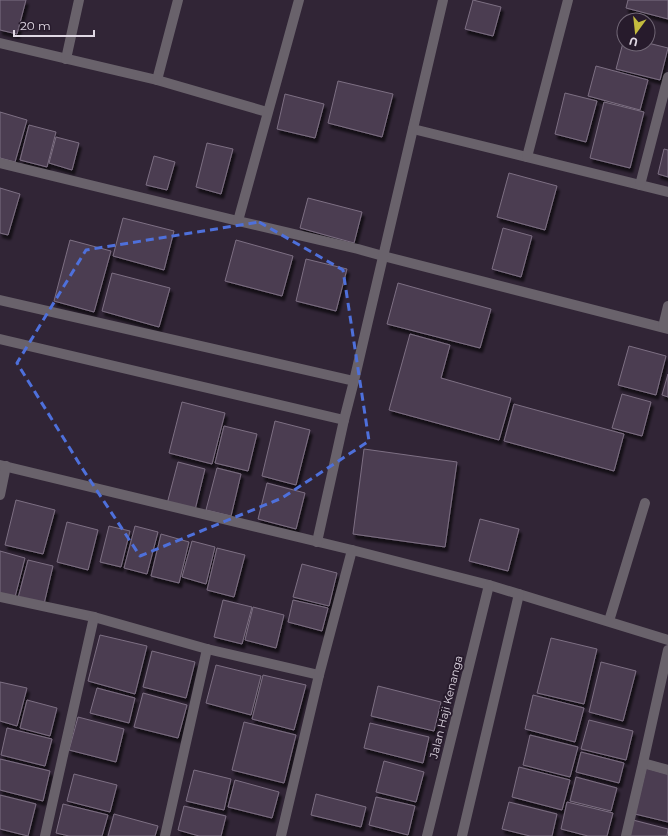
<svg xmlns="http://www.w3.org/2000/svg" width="668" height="836" font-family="Montserrat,sans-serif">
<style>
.building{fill:#4b3e51;stroke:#7d6f83;filter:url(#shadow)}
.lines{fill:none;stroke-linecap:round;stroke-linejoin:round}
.service{stroke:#69626b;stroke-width:10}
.minor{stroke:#69626b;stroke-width:10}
.marked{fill:none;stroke:#4e70db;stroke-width:3;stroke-dasharray:8 5;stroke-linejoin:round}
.labels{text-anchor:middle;stroke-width:4;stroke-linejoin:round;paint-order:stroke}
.street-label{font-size:11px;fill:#e0d8e4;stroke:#271b2c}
</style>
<defs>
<filter id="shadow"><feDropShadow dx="2.5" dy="4.5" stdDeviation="1" flood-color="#0009"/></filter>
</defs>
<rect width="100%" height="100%" fill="#312536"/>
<g class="building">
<polygon points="0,0 26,0 17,34 0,30"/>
<polygon points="473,0 501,7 493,36 465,29"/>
<polygon points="628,0 668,0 668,19 626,8"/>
<polygon points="624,39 624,44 648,44 648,43 668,48 660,80 616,69"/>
<polygon points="596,66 648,80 640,110 588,96"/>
<polygon points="338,81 393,94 382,137 328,123"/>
<polygon points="565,93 597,101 586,142 555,134"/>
<polygon points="285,94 324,104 315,138 277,129"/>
<polygon points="604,102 644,112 630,168 590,158"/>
<polygon points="0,112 27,120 15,162 0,158"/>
<polygon points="29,125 56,132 47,167 20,160"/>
<polygon points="56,137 79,143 72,170 49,163"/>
<polygon points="207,143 233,149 221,194 196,187"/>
<polygon points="664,149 668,150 668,177 658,174"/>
<polygon points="154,156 175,162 167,190 146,185"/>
<polygon points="509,173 557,186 545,230 497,217"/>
<polygon points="0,188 20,194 8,235 0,233"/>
<polygon points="308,198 362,212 354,243 300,228"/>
<polygon points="123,218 174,231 164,270 113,256"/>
<polygon points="503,228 532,236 521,277 492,269"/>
<polygon points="70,240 111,251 94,312 54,301"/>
<polygon points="236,240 293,256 282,296 225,281"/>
<polygon points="306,259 347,269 336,311 296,301"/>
<polygon points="112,273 170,288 159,327 102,311"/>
<polygon points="398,283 491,309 480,348 387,324"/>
<polygon points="410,334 450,345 441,378 511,398 499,440 389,410"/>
<polygon points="629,346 666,356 656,395 618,385"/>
<polygon points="668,374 668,397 662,395"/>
<polygon points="622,394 651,402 642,436 612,428"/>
<polygon points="182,402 225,413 212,464 169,453"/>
<polygon points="514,404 624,434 614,471 504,441"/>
<polygon points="275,421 310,430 296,485 262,476"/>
<polygon points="224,426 257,434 248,471 215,463"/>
<polygon points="364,449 457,462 445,547 353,534"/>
<polygon points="178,462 205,469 195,510 167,504"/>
<polygon points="217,468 241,474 231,516 206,510"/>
<polygon points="267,483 305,493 296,529 258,519"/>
<polygon points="16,500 55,510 43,554 5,545"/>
<polygon points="480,519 519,529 508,571 469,561"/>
<polygon points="67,522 98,530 88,570 57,562"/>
<polygon points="109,526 130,531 121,567 100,562"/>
<polygon points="135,526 158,532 147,574 124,568"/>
<polygon points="161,534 189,542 179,583 151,576"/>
<polygon points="192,541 215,547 206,584 182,577"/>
<polygon points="217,548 245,555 234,597 207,590"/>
<polygon points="0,551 25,558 15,597 0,593"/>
<polygon points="28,560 53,566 44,604 18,598"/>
<polygon points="302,564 337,573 329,606 293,597"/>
<polygon points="223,600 252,607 242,644 214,637"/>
<polygon points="293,600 328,608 322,631 288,622"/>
<polygon points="253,607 284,615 276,648 245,640"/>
<polygon points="100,635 147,646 135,694 88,681"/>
<polygon points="551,638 597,649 584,704 537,693"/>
<polygon points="152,651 195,662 186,698 143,687"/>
<polygon points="601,662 636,671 623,721 589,712"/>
<polygon points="216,665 261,676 251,715 206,703"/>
<polygon points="263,675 306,685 294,730 252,719"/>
<polygon points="0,682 27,688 17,726 0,721"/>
<polygon points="378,686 441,702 434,731 371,716"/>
<polygon points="97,688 135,698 129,723 90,713"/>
<polygon points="143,693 187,705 178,738 134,727"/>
<polygon points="533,695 584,708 575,742 525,729"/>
<polygon points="27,700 57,708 50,736 20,728"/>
<polygon points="78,717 124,729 116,762 69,750"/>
<polygon points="589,720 633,731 626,760 581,749"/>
<polygon points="244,722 296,735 284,783 232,770"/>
<polygon points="370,723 429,737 423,763 364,748"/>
<polygon points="7,728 52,739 45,766 1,755"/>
<polygon points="530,735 578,747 570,777 523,765"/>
<polygon points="581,752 624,763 619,783 576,772"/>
<polygon points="0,759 50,771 43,801 0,790"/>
<polygon points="384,761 424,772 416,802 376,792"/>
<polygon points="519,767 570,780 562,810 512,797"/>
<polygon points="646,768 668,774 668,822 635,814"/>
<polygon points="194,770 231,779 224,810 186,801"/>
<polygon points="74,774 117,785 110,812 67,801"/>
<polygon points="576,777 617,788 611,811 570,801"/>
<polygon points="235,780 279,792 272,818 228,807"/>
<polygon points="316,794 366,807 361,827 311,815"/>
<polygon points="0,795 36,804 28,836 0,829"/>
<polygon points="376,797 415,806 408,835 369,825"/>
<polygon points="509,802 557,814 552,836 530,836 502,829"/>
<polygon points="567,802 613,813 607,836 588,836 561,829"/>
<polygon points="63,804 108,815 102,836 69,836 56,833"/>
<polygon points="184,806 226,816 221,836 199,836 178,830"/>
<polygon points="114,814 158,826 155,836 108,836"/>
<polygon points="633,820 668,829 667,836 629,836"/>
</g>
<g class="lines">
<polyline class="service" points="609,621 645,503"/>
<g class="minor">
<polyline points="0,43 157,80 267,112"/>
<polyline points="66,59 79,0"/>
<polyline points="157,80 178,0"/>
<polyline points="413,129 668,192"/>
<polyline points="527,157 568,0"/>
<polyline points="0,163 238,221 358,249 383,256 668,329"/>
<polyline points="640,185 668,77"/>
<polyline points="238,221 299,0"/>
<polyline points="0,300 354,381"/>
<polyline points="663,327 668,306"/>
<polyline points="0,339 344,420"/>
<polyline points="0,465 352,550 489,585 668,640"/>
<polyline points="0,495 6,466"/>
<polyline points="317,542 344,420 354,381 443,0"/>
<polyline points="0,597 94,617 207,649 319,675"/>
<polyline points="643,763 668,770"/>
<polyline points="45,836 94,617"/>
<polyline points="165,836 207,649"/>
<polyline points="281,836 319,675 352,550"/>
<polyline points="427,836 489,585"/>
<polyline points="462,836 519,594"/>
<polyline points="626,836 643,763 668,650"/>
</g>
</g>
<path class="marked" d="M259 222 343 270 369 441 282 498 140 556 82 468 17 363 86 250Z"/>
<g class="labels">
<g class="street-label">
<text transform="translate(446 707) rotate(-76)" y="4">Jalan Haji Kenanga</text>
</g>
</g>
<g transform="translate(636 32) rotate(195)"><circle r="19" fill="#271b2c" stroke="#716776"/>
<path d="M0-3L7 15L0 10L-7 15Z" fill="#c4bc3e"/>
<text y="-6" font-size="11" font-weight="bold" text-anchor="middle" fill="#e0d8e4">U</text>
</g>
<path d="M14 30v6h80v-6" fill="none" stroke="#e0d8e4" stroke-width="2"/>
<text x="20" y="30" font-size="12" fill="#e0d8e4" stroke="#271b2c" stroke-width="3" paint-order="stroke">20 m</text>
</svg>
